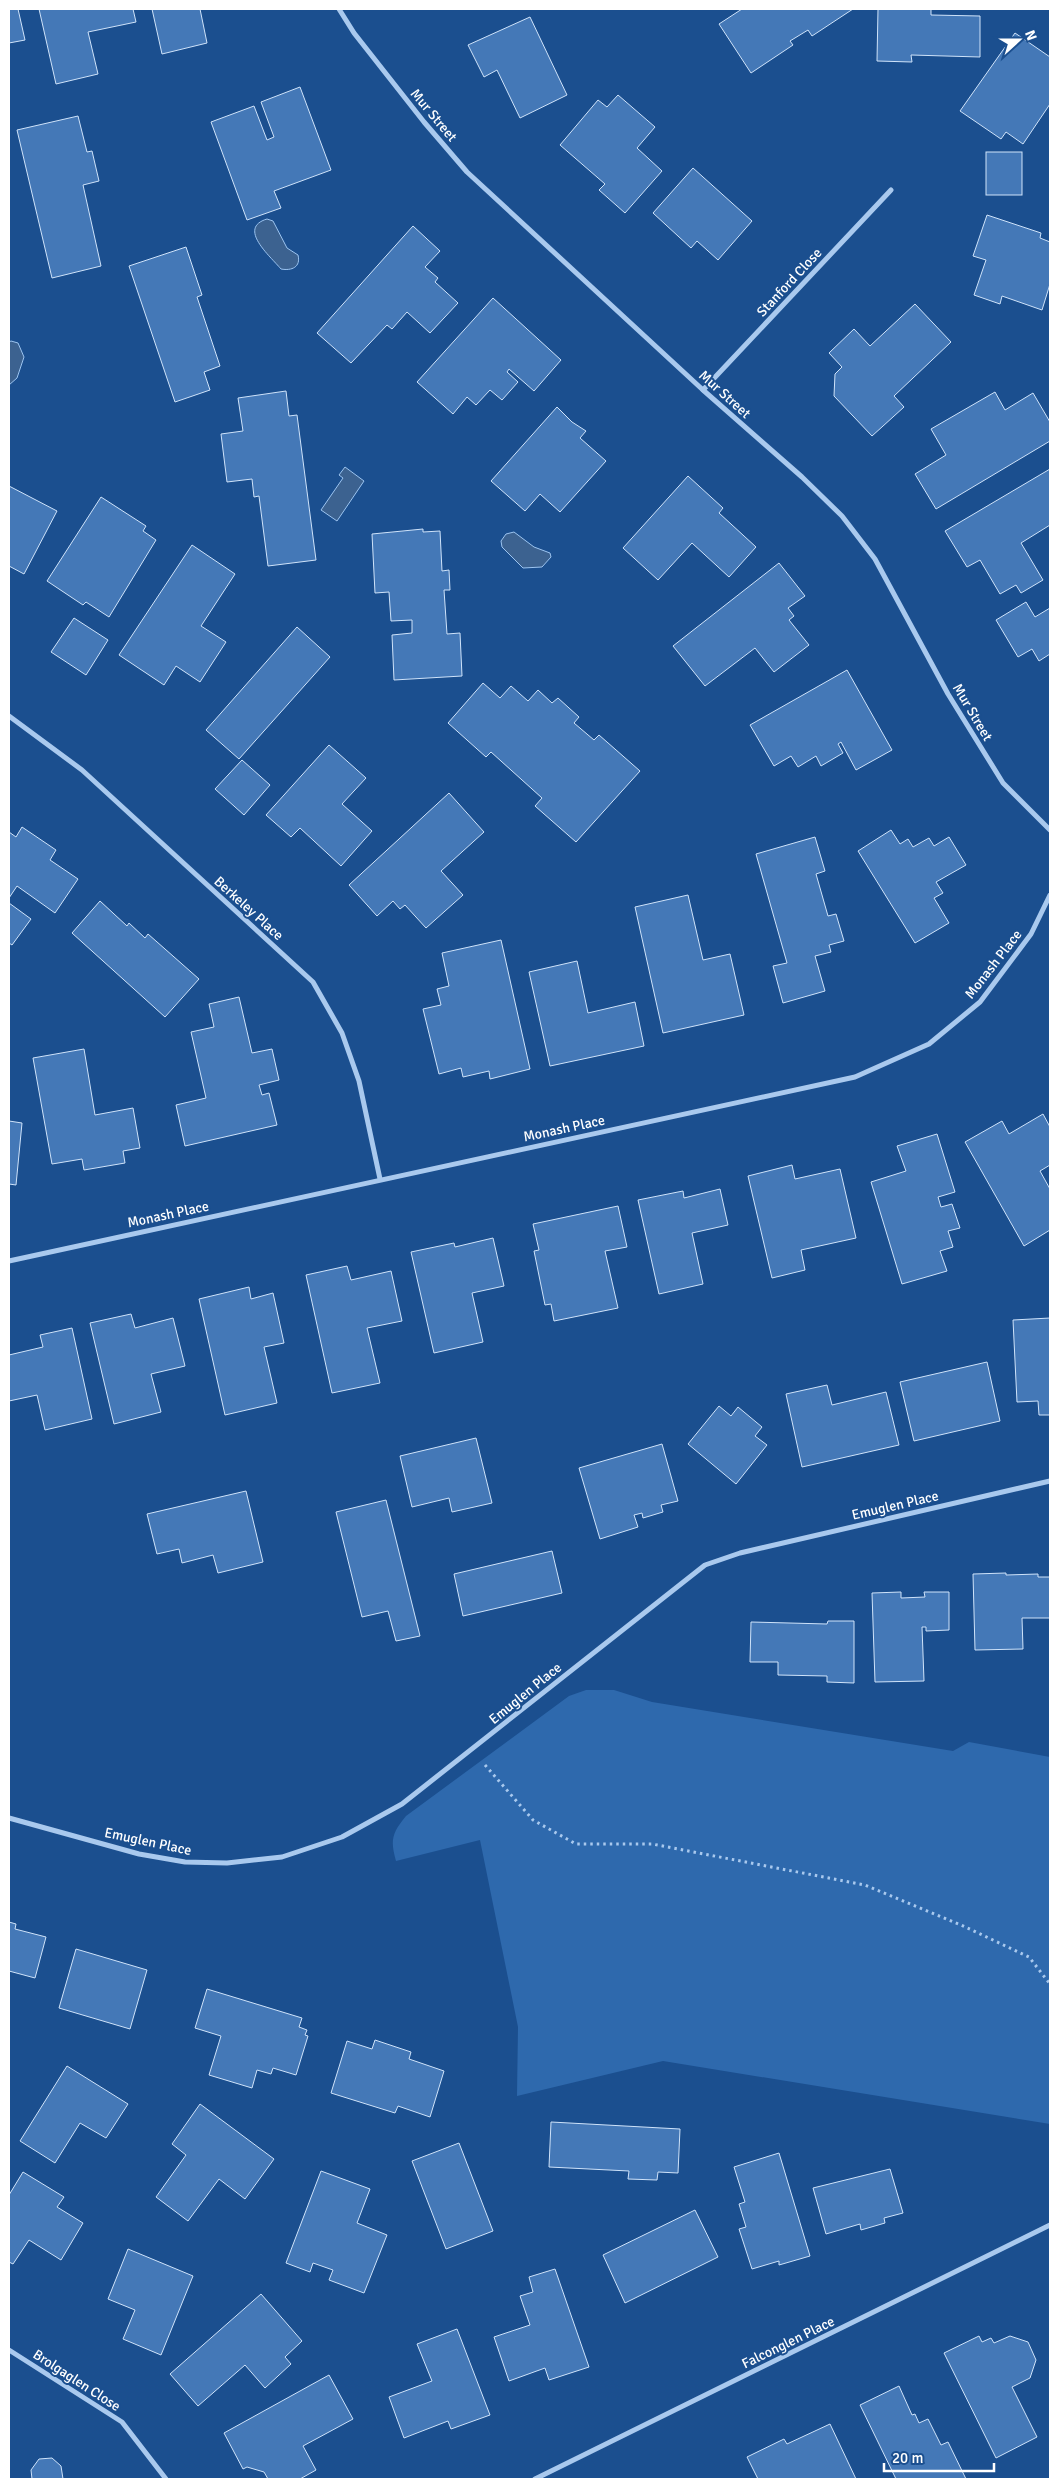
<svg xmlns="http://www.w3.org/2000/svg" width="1059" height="2488" font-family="Signika,sans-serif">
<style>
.green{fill:#2e69ad}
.water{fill:#3c6290;stroke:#9cc4f0}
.building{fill:#4478b7;stroke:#cfe3fa}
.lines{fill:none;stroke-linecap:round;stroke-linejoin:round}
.path{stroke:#a9c9ee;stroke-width:3;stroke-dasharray:2.5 4;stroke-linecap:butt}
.minor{stroke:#a9c9ee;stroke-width:5}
.labels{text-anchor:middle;stroke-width:4;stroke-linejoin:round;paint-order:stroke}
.street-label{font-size:14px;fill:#fff;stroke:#1b4f8f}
</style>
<rect width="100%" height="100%" fill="#1b4f8f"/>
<path class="green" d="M586 1690H614L652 1702 953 1751 969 1742 1050 1757V2124L663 2061 517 2096 518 2027 480 1840 396 1861C390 1840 392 1833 406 1816L569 1696Z"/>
<g class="water">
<path d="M267 219 273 221 287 248 298 255C301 267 292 271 281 269 270 256 237 228 267 219Z"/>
<polygon points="11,341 18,343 24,357 17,378 9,385 9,342"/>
<polygon points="345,467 364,481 337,521 321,510 343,478 339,475"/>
<polygon points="514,532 534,547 550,553 551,557 542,567 523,568 502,547 501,541 506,534"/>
</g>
<g class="building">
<polygon points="9,9 18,9 25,40 9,43"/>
<polygon points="39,9 133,9 136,22 88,32 98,74 56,84"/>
<polygon points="152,9 200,9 207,43 162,54"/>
<polygon points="742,9 853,9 812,36 808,30 790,41 793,45 751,73 719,24"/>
<polygon points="878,9 931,9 931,15 980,16 980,57 911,55 912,62 877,61"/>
<polygon points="530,17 567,95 520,118 497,70 484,77 468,45"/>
<polygon points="1015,33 1050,57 1050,104 1023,144 1006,132 1001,139 960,111"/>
<polygon points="300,87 331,170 274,191 281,208 247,220 211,122 254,106 267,140 274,137 261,102"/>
<polygon points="618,95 655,127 637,148 662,171 625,213 599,190 605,184 560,145 598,100 607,107"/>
<polygon points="78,116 87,152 92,151 99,181 83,185 101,266 52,278 17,130"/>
<rect x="986" y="152" width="36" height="43"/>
<polygon points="693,168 752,221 718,260 697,241 691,248 653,213"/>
<polygon points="987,215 1041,233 1040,238 1050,242 1050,284 1042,310 1002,296 1000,304 974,295 986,260 973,256"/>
<polygon points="413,226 440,251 425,267 438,278 435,282 458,303 430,333 407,312 392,329 387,325 351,363 317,333"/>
<polygon points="186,247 202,295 197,297 220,366 204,372 210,390 175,402 129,266"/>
<polygon points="493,298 561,360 534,391 509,369 507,372 518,382 502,400 490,390 476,405 467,397 453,414 417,382"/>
<polygon points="915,304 951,342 894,396 904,407 872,436 834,396 835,374 842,367 829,353 854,329 870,346"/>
<polygon points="286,391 289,416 297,415 316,560 268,566 259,496 254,497 252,479 227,482 221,434 243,431 238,398"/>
<polygon points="995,392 1005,410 1033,393 1050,422 1050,441 936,509 915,474 946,455 931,429"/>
<polygon points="557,407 572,422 586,431 580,438 606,461 560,512 540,494 525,511 491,481"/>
<polygon points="1050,469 1050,525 1021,543 1043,580 1021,593 1016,585 1000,594 980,560 967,567 945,531"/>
<polygon points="688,476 723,508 719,513 756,547 729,577 692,543 658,580 623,548"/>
<polygon points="9,486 57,511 24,574 9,566"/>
<polygon points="101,497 146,526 143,531 156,540 109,617 86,602 83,605 47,581"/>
<polygon points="423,529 423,532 440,531 442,571 449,570 450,590 444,590 447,634 460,633 462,676 394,680 392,635 412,633 412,620 391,621 389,592 375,593 372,534"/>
<polygon points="192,545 235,574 201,626 226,642 200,682 176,666 164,685 119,655"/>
<polygon points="779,563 805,596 788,608 794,616 789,620 809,645 774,672 755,648 705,686 673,646"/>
<polygon points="1026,602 1035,617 1050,608 1050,654 1039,661 1032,649 1018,657 996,620"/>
<polygon points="74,618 108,640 86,675 51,652"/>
<polygon points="297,627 330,657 239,759 206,730"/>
<polygon points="847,670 892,750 856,770 841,742 838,744 843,753 821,766 816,756 798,767 791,756 774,766 750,725"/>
<polygon points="483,683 500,698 511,686 528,701 538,690 552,703 558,698 579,717 574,723 594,740 599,735 640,771 576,842 535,806 542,798 491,752 486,757 448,723"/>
<polygon points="329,745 366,778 342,804 372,831 341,866 300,828 291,837 266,815"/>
<polygon points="242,760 270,785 244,815 215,789"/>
<polygon points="449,793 484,832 441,871 463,895 426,928 405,905 400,909 393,901 377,916 349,885"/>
<polygon points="22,827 56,850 50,860 78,879 55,913 17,886 9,898 9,832 16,837"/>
<polygon points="891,830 900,844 908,839 913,847 929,838 934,846 949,837 966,865 936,882 943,893 934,898 949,923 915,943 858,851"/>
<polygon points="815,837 825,871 816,874 828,916 836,914 844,941 829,945 831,952 815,956 825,991 783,1003 773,966 787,963 756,854"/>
<polygon points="688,895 703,960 730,954 744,1015 663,1033 635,907"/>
<polygon points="100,901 127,926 129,923 145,938 148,934 199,979 165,1017 72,933"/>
<polygon points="9,903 31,919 12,945 9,943"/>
<polygon points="501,940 530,1069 490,1079 489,1071 463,1077 461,1068 439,1074 423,1009 441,1005 437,989 449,986 442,953"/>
<polygon points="577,961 588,1013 635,1002 644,1046 550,1066 529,972"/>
<polygon points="239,997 252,1053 272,1049 279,1080 259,1085 262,1095 269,1093 277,1125 185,1146 176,1105 206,1098 191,1032 214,1027 209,1004"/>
<polygon points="84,1049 95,1115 133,1108 140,1148 123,1151 125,1163 84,1170 82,1159 52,1164 33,1058"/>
<polygon points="1043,1114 1050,1127 1050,1165 1040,1171 1050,1189 1050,1230 1024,1246 965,1142 1002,1121 1009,1134"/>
<polygon points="9,1121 22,1123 16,1185 9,1184"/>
<polygon points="937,1134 955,1192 938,1197 941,1207 952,1204 960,1228 948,1231 953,1247 940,1251 947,1271 902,1284 871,1182 906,1171 897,1146"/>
<polygon points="792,1165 795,1179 840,1169 856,1238 801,1250 805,1270 772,1278 748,1176"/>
<polygon points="720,1189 728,1225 692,1233 703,1284 659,1294 638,1200 683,1191 684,1198"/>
<polygon points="618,1206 627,1247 605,1251 618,1308 554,1321 551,1304 545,1305 534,1251 539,1250 533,1224"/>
<polygon points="493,1238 504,1286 472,1293 483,1342 434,1353 411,1252 454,1243 455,1247"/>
<polygon points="347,1266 351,1280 391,1271 402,1321 367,1328 380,1383 332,1393 306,1275"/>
<polygon points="249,1287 251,1299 273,1293 284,1343 264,1347 277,1403 225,1415 199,1299"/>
<polygon points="131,1314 135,1328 173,1318 185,1366 151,1374 161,1412 114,1424 90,1323"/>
<polygon points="1050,1318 1050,1415 1039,1415 1038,1401 1017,1402 1013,1320"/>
<polygon points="72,1328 92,1419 45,1430 37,1395 9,1401 9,1355 43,1347 40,1335"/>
<polygon points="987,1362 1000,1421 914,1441 900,1382"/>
<polygon points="827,1385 832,1405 886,1392 899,1445 802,1467 786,1394"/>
<polygon points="719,1406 731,1416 738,1407 762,1427 755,1436 767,1445 736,1484 688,1444"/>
<polygon points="476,1438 492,1503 452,1512 449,1498 412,1507 400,1456"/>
<polygon points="662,1444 678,1501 661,1505 663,1512 643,1518 642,1513 634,1515 638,1527 600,1539 579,1468"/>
<polygon points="246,1491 263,1562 218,1573 213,1555 182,1563 179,1549 157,1554 147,1514"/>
<polygon points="386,1500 420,1636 396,1641 388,1611 362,1617 336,1512"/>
<polygon points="552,1551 562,1593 463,1616 454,1574"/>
<polygon points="1006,1573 1006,1575 1038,1574 1038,1577 1050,1577 1050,1618 1022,1618 1023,1649 975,1650 973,1574"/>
<polygon points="901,1592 901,1598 925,1597 924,1592 949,1592 949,1630 926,1631 926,1627 922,1627 924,1681 875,1682 872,1593"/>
<polygon points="828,1621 854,1621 854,1683 827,1682 827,1676 778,1675 778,1662 750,1662 751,1622 827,1624"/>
<polygon points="9,1922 16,1924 15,1929 46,1937 35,1978 9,1971"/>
<polygon points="76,1949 147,1970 130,2029 59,2008"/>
<polygon points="207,1989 302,2018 299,2027 307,2030 305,2035 308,2036 296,2075 273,2068 271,2074 257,2070 252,2088 209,2075 221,2036 195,2028"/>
<polygon points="375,2040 411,2052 409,2059 444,2071 430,2117 398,2106 395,2113 331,2093 347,2041 372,2049"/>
<polygon points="67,2066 128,2104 106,2138 80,2123 55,2163 20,2141"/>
<polygon points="200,2104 274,2159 245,2199 219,2179 188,2221 156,2197 186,2155 172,2144"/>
<polygon points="551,2122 680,2129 678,2173 658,2172 657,2180 628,2179 629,2171 549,2167"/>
<polygon points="459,2143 493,2231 446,2249 412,2161"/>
<polygon points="779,2153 810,2256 779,2265 779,2261 752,2269 739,2229 746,2227 739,2204 745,2202 734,2167"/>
<polygon points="890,2169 903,2213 884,2218 885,2223 861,2230 860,2224 826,2234 813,2188"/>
<polygon points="321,2171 370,2189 357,2223 387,2235 364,2293 329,2280 333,2270 313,2263 310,2272 286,2263"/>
<polygon points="23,2172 64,2197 57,2207 83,2223 61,2260 29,2240 13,2264 9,2262 9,2195"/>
<polygon points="695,2210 718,2257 625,2303 603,2255"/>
<polygon points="128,2249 193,2276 161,2355 123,2339 135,2310 108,2299"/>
<polygon points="555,2269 589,2367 549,2380 545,2368 509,2381 494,2337 530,2325 520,2296 533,2292 529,2277"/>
<polygon points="261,2294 302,2341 285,2357 291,2364 265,2388 245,2365 198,2406 170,2374"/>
<polygon points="457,2329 490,2415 451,2429 448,2421 404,2438 389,2397 432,2381 417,2344"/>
<polygon points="979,2336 982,2342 991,2338 994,2343 1010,2336 1028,2342 1036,2360 1030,2378 1012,2387 1037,2437 996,2458 944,2353"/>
<polygon points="329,2375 353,2419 303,2446 316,2470 300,2479 268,2479 264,2472 247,2467 243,2469 224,2433"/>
<polygon points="899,2386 912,2415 915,2414 919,2423 928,2419 941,2445 948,2442 966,2479 896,2479 860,2405"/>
<polygon points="830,2424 856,2479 758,2479 747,2457 784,2439 787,2444"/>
<polygon points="52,2458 61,2466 63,2479 32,2479 31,2470 39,2459"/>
</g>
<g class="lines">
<polyline class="path" points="485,1765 533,1820 576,1844 652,1844 865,1885 961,1925 1029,1957 1050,1984"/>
<g class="minor">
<polyline points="339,9 354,33 424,122 467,172 703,390 802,477 842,516 875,559 948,694 1003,783 1050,830"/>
<polyline points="703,390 891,190"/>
<polyline points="9,716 82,770 313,982 342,1033 359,1081 380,1179"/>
<polyline points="9,1261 855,1077 929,1044 980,1002 1031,934 1050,895"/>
<polyline points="9,1818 139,1854 185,1862 227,1863 282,1857 342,1837 402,1804 705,1565 740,1553 1050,1481"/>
<polyline points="9,2350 122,2422 166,2479"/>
<polyline points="535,2479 1050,2225"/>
</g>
</g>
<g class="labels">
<g class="street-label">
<text transform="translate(434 115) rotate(50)" y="5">Mur Street</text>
<text transform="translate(789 282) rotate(-47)" y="5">Stanford Close</text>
<text transform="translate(725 394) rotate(42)" y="5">Mur Street</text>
<text transform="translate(973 712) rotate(59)" y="5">Mur Street</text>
<text transform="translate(249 908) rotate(42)" y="5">Berkeley Place</text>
<text transform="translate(993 964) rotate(-52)" y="5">Monash Place</text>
<text transform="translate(564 1128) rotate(-12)" y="5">Monash Place</text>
<text transform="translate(168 1214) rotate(-12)" y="5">Monash Place</text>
<text transform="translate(895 1505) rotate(-13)" y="5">Emuglen Place</text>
<text transform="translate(525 1693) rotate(-39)" y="5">Emuglen Place</text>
<text transform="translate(148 1841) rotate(12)" y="5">Emuglen Place</text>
<text transform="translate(788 2342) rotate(-26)" y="5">Falconglen Place</text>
<text transform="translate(77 2380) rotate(33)" y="5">Brolgaglen Close</text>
</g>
</g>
<rect width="1059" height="2488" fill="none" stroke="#ffffff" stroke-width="20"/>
<g transform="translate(1019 40) rotate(69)" stroke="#1b4f8f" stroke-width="4" paint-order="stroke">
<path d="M0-4L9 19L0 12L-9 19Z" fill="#ffffff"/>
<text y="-8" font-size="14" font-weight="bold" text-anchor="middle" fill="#ffffff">N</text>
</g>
<path d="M884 2463v8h110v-8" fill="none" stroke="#ffffff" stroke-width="2.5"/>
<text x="892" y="2463" font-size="15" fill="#ffffff" stroke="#1b4f8f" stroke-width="4" paint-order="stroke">20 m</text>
</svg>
